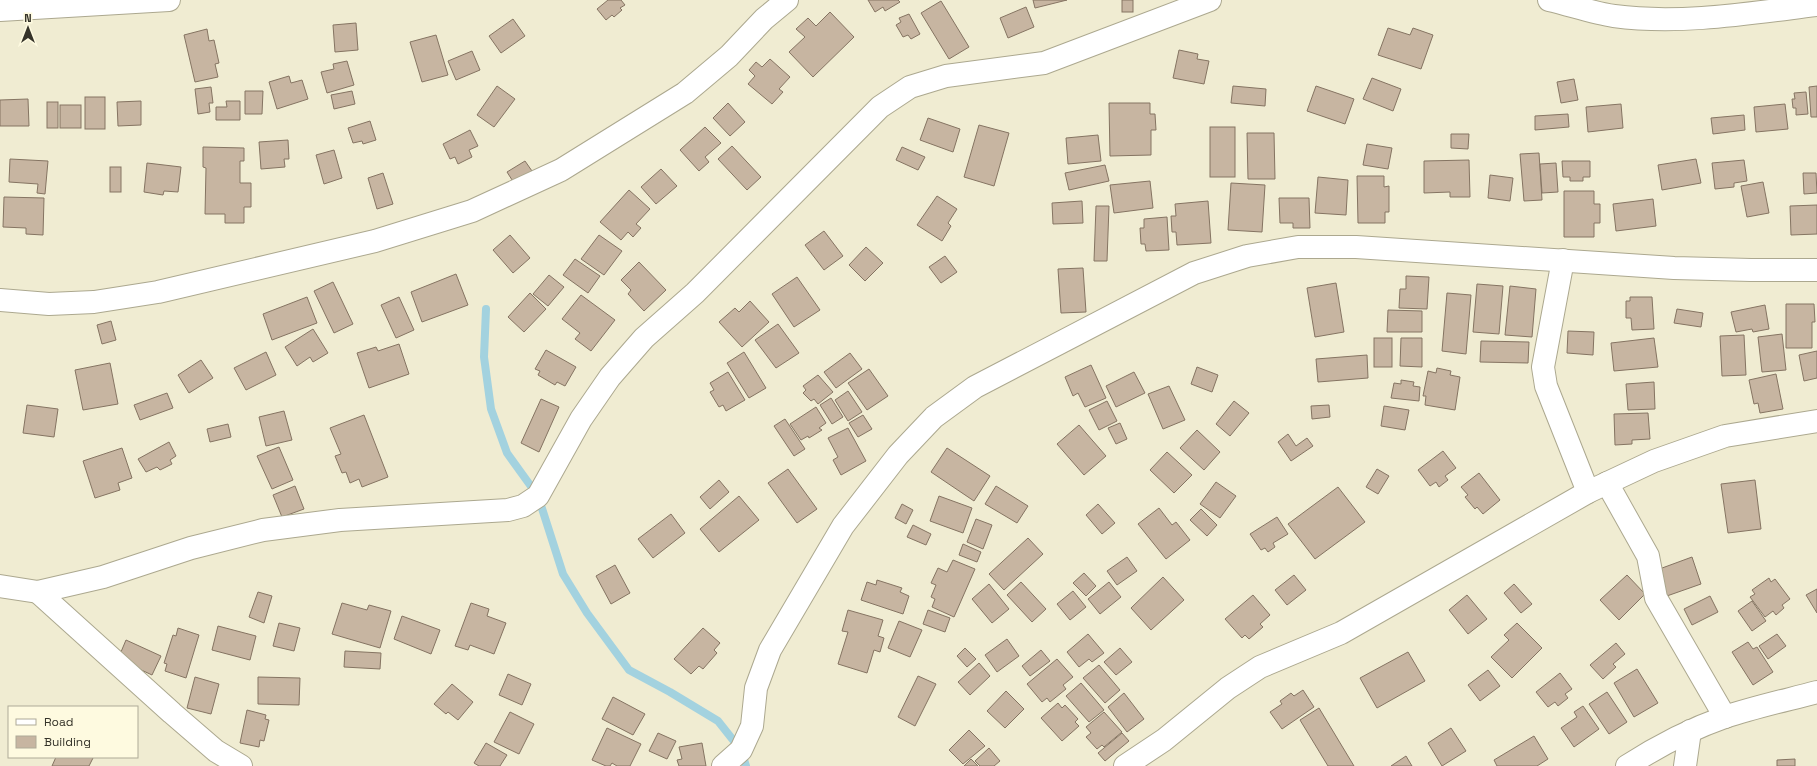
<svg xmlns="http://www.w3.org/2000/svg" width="1817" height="766" font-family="'Space Grotesk',sans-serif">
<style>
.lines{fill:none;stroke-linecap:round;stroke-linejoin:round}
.stream{stroke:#a3d2df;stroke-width:8}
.building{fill:#c7b5a1;stroke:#857462}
.street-casing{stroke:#aca88f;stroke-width:24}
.street{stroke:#fff;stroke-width:22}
</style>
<rect width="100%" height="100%" fill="#f0ecd2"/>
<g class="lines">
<polyline class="stream" points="486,309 484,357 491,409 507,453 538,496 563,574 587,613 629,670 670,692 718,721 741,750 746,766"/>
</g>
<g class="building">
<polygon points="608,0 621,0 625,5 620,8 622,10 614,17 612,15 606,20 597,9"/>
<polygon points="868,0 898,0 900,2 885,11 883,7 875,12"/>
<polygon points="1033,0 1067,0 1035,8"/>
<rect x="1122" y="0" width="11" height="12"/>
<polygon points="941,1 969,47 949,59 921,13"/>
<polygon points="1026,7 1034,27 1008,38 1000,18"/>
<polygon points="830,12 854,37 813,77 789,52 805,37 796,29 808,18 816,26"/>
<polygon points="909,14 920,34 911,39 908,35 903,37 896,25 901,22 899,18"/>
<polygon points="513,19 525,36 501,53 489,36"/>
<polygon points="356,23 358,50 335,52 333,25"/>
<polygon points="1388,28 1410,35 1413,28 1433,35 1421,69 1378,55"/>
<polygon points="207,29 209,41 214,40 219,63 215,64 218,77 195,82 184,35"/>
<polygon points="436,35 448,75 422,82 410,42"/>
<polygon points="1179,50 1198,54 1197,59 1209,61 1204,84 1173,78"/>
<polygon points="472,51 480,70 456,80 448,61"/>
<polygon points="770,59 790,77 779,89 783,92 772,104 748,84 755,76 749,70 756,62 762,67"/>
<polygon points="347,61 354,85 327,93 321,72 334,69 333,64"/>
<polygon points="289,76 291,83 302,80 308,99 277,109 269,82"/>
<polygon points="1372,78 1401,89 1393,111 1363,99"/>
<polygon points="1574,79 1578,100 1561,103 1557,82"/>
<polygon points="497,86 515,99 494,127 477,115"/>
<polygon points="1233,86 1266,89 1265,106 1231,103"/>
<polygon points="1316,86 1354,99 1345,124 1307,111"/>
<polygon points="1817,86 1817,117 1811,117 1809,87"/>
<polygon points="211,87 213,103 209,103 210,112 198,114 195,89"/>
<polygon points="245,91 263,91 262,114 245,114"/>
<polygon points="352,91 355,104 334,109 331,95"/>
<polygon points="1806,92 1808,114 1796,115 1796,108 1793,108 1792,99 1795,99 1794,93"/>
<rect x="85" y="97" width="20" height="32"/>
<polygon points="28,99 29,126 0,126 0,100"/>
<polygon points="141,101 141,125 118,126 117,102"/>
<polygon points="226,101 240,101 240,120 216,120 216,107 227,107"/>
<rect x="47" y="102" width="11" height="26"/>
<polygon points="728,103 745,122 730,136 713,118"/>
<polygon points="1109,103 1150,103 1150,114 1155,114 1156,130 1151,130 1151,155 1110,156"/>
<polygon points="1621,104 1623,128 1588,132 1586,107"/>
<polygon points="1785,104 1788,129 1756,132 1754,107"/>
<rect x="60" y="105" width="21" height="23"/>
<polygon points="1568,114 1569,127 1535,130 1535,116"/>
<polygon points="1744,115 1745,130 1713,134 1711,118"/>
<polygon points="928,118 960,129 953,152 920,140"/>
<polygon points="370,121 376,140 363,144 362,141 353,143 348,128"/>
<polygon points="979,125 1009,133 994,186 964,177"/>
<polygon points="705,127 721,143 705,157 709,162 699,171 680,150"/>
<rect x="1210" y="127" width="25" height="50"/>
<polygon points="470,130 478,146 469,150 472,157 458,164 455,157 450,159 443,144"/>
<polygon points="1247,133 1274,133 1275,179 1248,179"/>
<polygon points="1451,134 1469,134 1468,149 1451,148"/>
<polygon points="1098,135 1101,161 1068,164 1066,138"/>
<polygon points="288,140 289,159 284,159 285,167 261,169 259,142"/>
<polygon points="1367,144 1392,148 1388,169 1363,165"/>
<polygon points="732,146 761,177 747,190 718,159"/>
<polygon points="203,147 244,148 244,161 240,161 240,183 251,183 251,207 244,207 244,223 225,223 225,214 205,214 206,168 203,167"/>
<polygon points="902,147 925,157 918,170 896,160"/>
<polygon points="334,150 342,178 324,184 316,155"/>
<polygon points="1539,153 1542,200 1524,201 1520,154"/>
<polygon points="10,159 48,161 45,194 37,193 38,184 9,182"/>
<polygon points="1696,159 1701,183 1662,190 1658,165"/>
<polygon points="1469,160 1470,197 1450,197 1450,192 1424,193 1424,161"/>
<polygon points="1744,160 1747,181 1734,183 1734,187 1715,189 1712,163"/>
<polygon points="525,161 532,171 514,183 507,172"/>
<polygon points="1562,161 1590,161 1590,177 1583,177 1583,181 1570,181 1570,177 1563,177"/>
<polygon points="147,163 181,167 178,192 164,191 163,195 144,192"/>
<polygon points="1556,163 1558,192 1542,193 1540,164"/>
<polygon points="1105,165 1109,181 1069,190 1065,173"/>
<rect x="110" y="167" width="11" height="25"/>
<polygon points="661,169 677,186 656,204 641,187"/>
<polygon points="383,173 393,204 377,209 368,178"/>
<polygon points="1803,173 1816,173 1817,193 1804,194"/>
<polygon points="1490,175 1513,178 1510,201 1488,198"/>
<polygon points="1357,176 1384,176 1384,187 1389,186 1389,212 1385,212 1385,223 1358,223"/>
<polygon points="1318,177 1348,180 1346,215 1315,213"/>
<polygon points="1150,181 1153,208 1114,213 1110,185"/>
<polygon points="1763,182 1769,213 1747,217 1741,186"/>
<polygon points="1231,183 1265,185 1262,232 1228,230"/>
<polygon points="629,190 650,209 636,224 641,228 633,237 628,232 621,240 600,222"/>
<polygon points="1564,191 1594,191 1594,204 1600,204 1600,223 1594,223 1594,237 1564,237"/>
<polygon points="937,196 957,209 948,223 951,226 942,241 917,225"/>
<polygon points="4,197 44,198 43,235 26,234 26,228 3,227"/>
<polygon points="1279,198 1309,198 1310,228 1293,228 1293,223 1280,223"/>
<polygon points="1653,199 1656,226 1616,231 1613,204"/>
<polygon points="1082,201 1083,223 1053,224 1052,203"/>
<polygon points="1208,201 1211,243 1177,245 1176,232 1172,232 1171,216 1176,216 1175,204"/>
<polygon points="1817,205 1817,234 1791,235 1790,206"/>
<polygon points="1096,206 1109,206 1107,261 1094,261"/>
<polygon points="1167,217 1169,250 1146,251 1145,244 1141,244 1140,228 1144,228 1144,219"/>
<polygon points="824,231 843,256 824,270 805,245"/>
<polygon points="510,235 530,258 513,273 493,250"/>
<polygon points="599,235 622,251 604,275 581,259"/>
<polygon points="866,247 883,263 865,281 849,265"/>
<polygon points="945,256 957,272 941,283 929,267"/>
<polygon points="575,259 600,276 588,293 563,275"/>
<polygon points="639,262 666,290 644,311 628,294 631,290 621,280"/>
<polygon points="1083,268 1086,312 1061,313 1058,269"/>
<polygon points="456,274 468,305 422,322 411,292"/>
<polygon points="549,275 564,287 548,306 533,294"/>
<polygon points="1406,276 1429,277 1427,309 1399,308 1400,289 1406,289"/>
<polygon points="797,277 820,310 794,327 772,294"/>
<polygon points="333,282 353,324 334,333 314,291"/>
<polygon points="1336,283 1344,332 1315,337 1307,288"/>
<polygon points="1477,284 1503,286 1499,334 1473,332"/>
<polygon points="1510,286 1536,289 1532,337 1505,335"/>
<polygon points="530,293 546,309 524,332 508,317"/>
<polygon points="1447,293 1471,295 1466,354 1442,351"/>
<polygon points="581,295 615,320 591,351 575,339 580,333 562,319"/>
<polygon points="307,297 317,323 272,340 263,314"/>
<polygon points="399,297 414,330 396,338 381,305"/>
<polygon points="1630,297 1652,297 1654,329 1632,330 1631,318 1626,318 1626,301 1630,301"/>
<polygon points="750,301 769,322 742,347 719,322 735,308 739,312"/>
<polygon points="1786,304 1814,304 1815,322 1812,322 1812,348 1786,348"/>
<polygon points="1765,305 1769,329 1753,332 1752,329 1736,332 1731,312"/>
<polygon points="1677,309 1703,313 1701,327 1674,323"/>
<polygon points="1388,310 1422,311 1422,332 1387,332"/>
<polygon points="111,321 116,340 102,344 97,325"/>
<polygon points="778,324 799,353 776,368 755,340"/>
<polygon points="313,329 328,353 313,362 310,357 297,366 285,347"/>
<polygon points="1568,331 1594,332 1593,355 1567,353"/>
<polygon points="1782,334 1786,370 1762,372 1758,337"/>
<polygon points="1744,335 1746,375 1722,376 1720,336"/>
<rect x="1374" y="338" width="18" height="29"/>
<polygon points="1401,338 1422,338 1422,367 1400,366"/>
<polygon points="1654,338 1658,367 1614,371 1611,343"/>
<polygon points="1481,341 1529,342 1528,363 1480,362"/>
<polygon points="399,344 409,374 369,388 357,353 376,347 378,351"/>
<polygon points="546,350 576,367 565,386 557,382 555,385 538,375 540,371 535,369"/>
<polygon points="1817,351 1817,378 1804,381 1799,355"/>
<polygon points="266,352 276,375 246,390 234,368"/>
<polygon points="744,352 766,388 749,398 727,363"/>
<polygon points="850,353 862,369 836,388 824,372"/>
<polygon points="1367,355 1368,378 1318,382 1316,359"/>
<polygon points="201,360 213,378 189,393 178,375"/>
<polygon points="110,363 118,404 83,410 75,370"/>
<polygon points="1091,365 1106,398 1085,407 1078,393 1073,396 1065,377"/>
<polygon points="1197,367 1218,375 1212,392 1191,384"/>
<polygon points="1437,368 1451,371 1450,375 1460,377 1455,410 1425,405 1426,396 1423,396 1428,371 1436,373"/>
<polygon points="869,369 888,396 867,410 848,383"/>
<polygon points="728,372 745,400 726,411 723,405 719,407 710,392 714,390 710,383"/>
<polygon points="1134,372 1145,393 1116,407 1106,386"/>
<polygon points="1776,374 1783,409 1760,413 1758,403 1754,404 1749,380"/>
<polygon points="818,375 833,392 818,404 814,399 811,401 803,393 806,390 803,386"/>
<polygon points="1401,380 1414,382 1413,386 1420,387 1419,401 1391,398 1394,383 1401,384"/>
<polygon points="1654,382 1655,409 1628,410 1626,384"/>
<polygon points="1169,386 1185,420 1163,429 1148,394"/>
<polygon points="848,391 862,412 848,421 835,400"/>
<polygon points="167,393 173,408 140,420 134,405"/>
<polygon points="831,398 843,417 832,424 820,405"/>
<polygon points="541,399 559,407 539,452 521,443"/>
<polygon points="1107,401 1117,421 1099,430 1089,410"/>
<polygon points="1234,401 1249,413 1230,436 1216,424"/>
<polygon points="27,405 58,409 54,437 23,433"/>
<polygon points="1329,405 1330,417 1312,419 1311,406"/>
<polygon points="1384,406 1409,410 1405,430 1381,426"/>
<polygon points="816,407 826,423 819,428 822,430 809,438 808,436 801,440 790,424"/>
<polygon points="284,411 292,440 266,446 259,417"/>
<polygon points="1648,413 1650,439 1632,440 1632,444 1615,445 1614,414"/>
<polygon points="364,415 388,477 362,487 359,479 350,483 346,472 342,473 335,456 341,454 330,428"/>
<polygon points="863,415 872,429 858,437 849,423"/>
<polygon points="785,419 805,449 794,456 774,426"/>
<polygon points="1120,423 1127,439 1116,444 1108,428"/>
<polygon points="228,424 231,437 210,442 207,429"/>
<polygon points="1079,425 1106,456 1084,475 1057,444"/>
<polygon points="848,428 866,461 841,475 833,460 838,457 828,438"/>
<polygon points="1197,430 1220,452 1204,470 1180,448"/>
<polygon points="1288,434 1296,446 1307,438 1313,446 1291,461 1278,442"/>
<polygon points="169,442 176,456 170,460 172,464 160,470 157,467 146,472 138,459"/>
<polygon points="279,447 293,480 272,489 257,456"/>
<polygon points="122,448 132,478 118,483 120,490 95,498 83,461"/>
<polygon points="947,448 990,476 974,501 931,472"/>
<polygon points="1443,451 1456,468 1445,476 1448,480 1439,487 1436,482 1430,486 1418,470"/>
<polygon points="1167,452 1192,475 1174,493 1150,470"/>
<polygon points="788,469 817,509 797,523 768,483"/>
<polygon points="1377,469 1389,476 1378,494 1366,487"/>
<polygon points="1479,473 1500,500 1483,514 1477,507 1475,509 1465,497 1468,495 1461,487"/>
<polygon points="719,480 729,492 710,509 700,497"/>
<polygon points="1755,480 1761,529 1728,533 1721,484"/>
<polygon points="1216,482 1236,496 1220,518 1200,504"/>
<polygon points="295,486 304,509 282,517 273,495"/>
<polygon points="996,486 1028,506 1017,523 985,504"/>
<polygon points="1338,487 1365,522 1315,559 1288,524"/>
<polygon points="739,496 759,520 719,552 700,529"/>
<polygon points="939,496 972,508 963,533 930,521"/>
<polygon points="902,504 913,510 906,524 895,518"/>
<polygon points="1098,504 1115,523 1102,534 1086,515"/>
<polygon points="1159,508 1172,525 1176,522 1190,540 1166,559 1138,524"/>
<polygon points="1201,509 1217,525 1207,536 1190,520"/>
<polygon points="671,514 685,533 653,558 638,539"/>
<polygon points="1277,517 1288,534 1273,543 1275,547 1268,552 1265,548 1261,550 1250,534"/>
<polygon points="976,519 992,525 983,549 967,542"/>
<polygon points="913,525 931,534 926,545 907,537"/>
<polygon points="1028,538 1043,554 1004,590 989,574"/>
<polygon points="963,544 981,552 977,562 959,555"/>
<polygon points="1127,557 1137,571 1117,585 1107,571"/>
<polygon points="1692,557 1701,584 1664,597 1654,571"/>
<polygon points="953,560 975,569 954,617 932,607 935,599 931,597 936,585 931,583 938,568 947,572"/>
<polygon points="615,565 630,593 611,604 596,576"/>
<polygon points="1084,573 1096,586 1086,596 1073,583"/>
<polygon points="1294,575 1306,590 1287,605 1275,590"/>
<polygon points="1627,575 1645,594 1619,620 1600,600"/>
<polygon points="1163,577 1184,600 1151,630 1131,608"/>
<polygon points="1769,578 1771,582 1775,579 1790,599 1782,605 1784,608 1776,615 1773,611 1765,617 1750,597 1755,594 1752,590"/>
<polygon points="877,580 902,588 900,592 909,596 903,614 861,600 867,582 876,585"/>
<polygon points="1021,582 1046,609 1032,622 1007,595"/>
<polygon points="1109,582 1121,597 1100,614 1088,599"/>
<polygon points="989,584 1009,609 992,623 972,599"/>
<polygon points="1514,584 1532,604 1521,613 1504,593"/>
<polygon points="1817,589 1817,613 1806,595"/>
<polygon points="1073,591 1086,607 1070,620 1057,604"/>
<polygon points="258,592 272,596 264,623 249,617"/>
<polygon points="1253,595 1270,615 1260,624 1263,627 1249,639 1245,635 1242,638 1225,619"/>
<polygon points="1467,595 1487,619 1468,634 1449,610"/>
<polygon points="1710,596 1718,612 1692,625 1684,609"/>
<polygon points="1752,601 1766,621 1752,631 1738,611"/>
<polygon points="342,603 367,610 369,605 391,611 380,648 332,634"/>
<polygon points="471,603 489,609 487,616 506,623 494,654 470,645 468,650 455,646"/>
<polygon points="848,610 883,620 878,636 884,638 880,652 874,650 867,673 838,664 848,632 842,631"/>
<polygon points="928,610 950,618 945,632 923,624"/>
<polygon points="402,616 440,630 431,654 394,639"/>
<polygon points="899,621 922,630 910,657 888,648"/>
<polygon points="279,623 300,628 294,651 273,646"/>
<polygon points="1517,623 1542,648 1512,678 1491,657 1509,640 1504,635"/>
<polygon points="218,626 256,636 250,660 212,650"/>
<polygon points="178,628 199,635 186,678 165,671 167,664 164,663 173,635 176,636"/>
<polygon points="703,628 720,643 714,650 717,653 703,669 699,666 691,674 674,659"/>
<polygon points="1088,634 1104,653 1092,662 1089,659 1079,667 1067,652"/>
<polygon points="1777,634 1786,646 1768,659 1759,646"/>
<polygon points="1007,639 1019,656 997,672 985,655"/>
<polygon points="126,640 161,656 152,675 118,659"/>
<polygon points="1748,642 1753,649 1757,647 1773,672 1753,685 1732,652"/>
<polygon points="1616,643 1625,654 1613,664 1616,667 1603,679 1590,665"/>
<polygon points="965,648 976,659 967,667 957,656"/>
<polygon points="1120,648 1132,662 1116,675 1104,662"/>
<polygon points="1041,650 1050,661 1030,676 1022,666"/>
<polygon points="345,651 381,653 380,669 344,667"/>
<polygon points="1408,652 1425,681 1377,708 1360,678"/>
<polygon points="1057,659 1073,677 1063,685 1066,689 1050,702 1047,698 1042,702 1027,684"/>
<polygon points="979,663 990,676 970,695 958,682"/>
<polygon points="1099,665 1120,690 1105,703 1083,678"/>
<polygon points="1637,669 1658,703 1634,717 1614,683"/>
<polygon points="1488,670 1500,686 1480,701 1468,685"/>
<polygon points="1560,673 1572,689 1565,694 1568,698 1558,706 1555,702 1548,707 1536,692"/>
<polygon points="508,674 531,684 522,705 499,695"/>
<polygon points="918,676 936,684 915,726 898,717"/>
<polygon points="195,677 219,684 211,714 187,708"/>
<polygon points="258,677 300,678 299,705 258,704"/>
<polygon points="1081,683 1104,710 1089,722 1066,696"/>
<polygon points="452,684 473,702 458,720 448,712 446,714 434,704"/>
<polygon points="1303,690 1314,707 1282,729 1270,712 1282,704 1280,701 1291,693 1294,696"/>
<polygon points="1006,691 1024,709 1005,728 987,711"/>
<polygon points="1607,692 1627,722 1609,734 1589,704"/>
<polygon points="1124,693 1144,719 1127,732 1108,707"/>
<polygon points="613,697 645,714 633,735 602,719"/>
<polygon points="1058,703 1062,708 1065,705 1078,719 1075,722 1079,726 1062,741 1041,718"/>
<polygon points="1583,706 1599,729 1574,747 1561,728 1577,717 1574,712"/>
<polygon points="1319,708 1354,766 1328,766 1300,720"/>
<polygon points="247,710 266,715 265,719 269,720 264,741 260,740 259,747 240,743"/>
<polygon points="510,712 534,724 519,754 494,742"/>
<polygon points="1104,712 1122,732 1104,747 1102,745 1097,749 1086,737 1091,733 1086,727"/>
<polygon points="607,728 641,744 630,766 617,766 612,763 610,766 606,766 592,760"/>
<polygon points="1451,728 1466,751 1442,766 1428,743"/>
<polygon points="969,730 985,746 963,764 949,750"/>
<polygon points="658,733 676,741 667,759 649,751"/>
<polygon points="1122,733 1129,741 1105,761 1098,753"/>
<polygon points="1534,736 1548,759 1537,766 1497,766 1494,760"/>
<polygon points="486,743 507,755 500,766 479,766 474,763"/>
<polygon points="702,743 706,766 679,766 677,760 682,759 679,747"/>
<polygon points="989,748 1000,761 994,766 980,766 975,761"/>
<polygon points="1406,756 1412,766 1391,766"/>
<polygon points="56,757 91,757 93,758 89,766 52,766"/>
<polygon points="971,759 978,766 964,766"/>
<polygon points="1795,759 1795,766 1777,766 1777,760"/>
</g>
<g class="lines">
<g class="street-casing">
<g id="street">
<path d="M1549 0C1571 5 1593 13 1614 16 1680 25 1752 13 1817 5"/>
<polyline points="0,10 169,0"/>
<polyline points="1563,260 1543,367 1546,386 1588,492"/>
<polyline points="0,300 49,304 94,302 158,292 375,241 472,211 561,170 685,93 729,56 764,19 787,0"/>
<polyline points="1607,483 1648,556 1656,598 1725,717"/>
<polyline points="0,586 38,592 103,577 191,548 263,530 340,520 508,510 523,506 538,496 581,419 610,377 644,338 695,293 880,107 910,87 946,76 1044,63 1210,0"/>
<polyline points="38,592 172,713 216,751 241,766"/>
<polyline points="723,766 741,750 752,726 756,688 770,650 843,526 898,455 934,417 975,387 1194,273 1247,256 1298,247 1356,247 1674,268 1751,270 1817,270"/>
<polyline points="1125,766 1164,740 1228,688 1260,667 1341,633 1588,492 1654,461 1725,436 1817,421"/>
<path d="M1627 766C1658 746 1691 729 1725 717 1755 707 1787 700 1817 692"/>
<polyline points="1685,766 1690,731"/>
</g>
</g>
<use href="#street" class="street"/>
</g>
<rect x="8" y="706" width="130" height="52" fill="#fefae0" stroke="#aeaa97"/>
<rect x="16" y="719" width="20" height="6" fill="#ffffff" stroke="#aeaa97"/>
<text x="44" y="726" font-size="12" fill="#353329">Road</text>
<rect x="16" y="736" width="20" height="12" fill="#c7b5a1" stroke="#aeaa97"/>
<text x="44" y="746" font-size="12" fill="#353329">Building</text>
<g transform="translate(28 28)" stroke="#fefae0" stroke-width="3" paint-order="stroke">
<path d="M0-3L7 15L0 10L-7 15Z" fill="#353329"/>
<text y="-6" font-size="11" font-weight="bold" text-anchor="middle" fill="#353329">N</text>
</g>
</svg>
